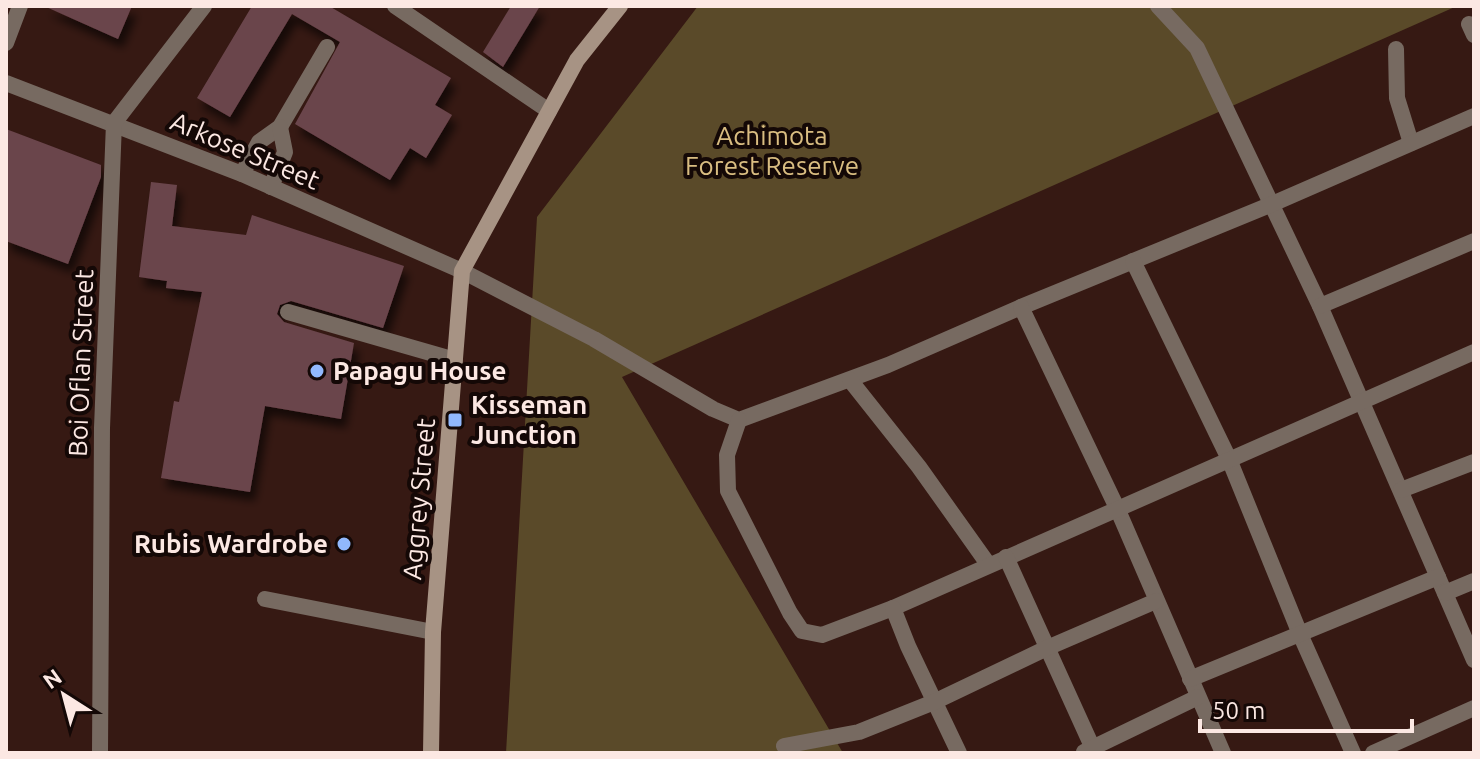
<svg xmlns="http://www.w3.org/2000/svg" width="1480" height="759" font-family="Ubuntu,sans-serif">
<style>
.forest{fill:#5a4a29}
.building{fill:#6b454c;filter:url(#shadow)}
.lines{fill:none;stroke-linecap:round;stroke-linejoin:round}
.lane{stroke:#776a61;stroke-width:16}
.street{stroke:#776a61;stroke-width:16}
.secondary{stroke:#a79384;stroke-width:16}
.poi-dot{fill:#91b8fd;stroke:#140806;stroke-width:3}
.labels{text-anchor:middle;stroke-width:8;stroke-linejoin:round;paint-order:stroke}
.park-label{font-size:26px;fill:#d9bd81;stroke:#140806}
.street-label{font-size:26px;fill:#fce8e3;stroke:#140806}
.poi-label{font-size:26px;font-weight:bold;fill:#fce8e3;stroke:#140806;text-anchor:start}
</style>
<defs>
<filter id="shadow"><feDropShadow dx="5" dy="9" stdDeviation="4" flood-color="#0009"/></filter>
</defs>
<rect width="100%" height="100%" fill="#361913"/>
<polygon class="forest" points="698,6 1457,6 622,377 843,753 506,753 537,217"/>
<g class="building">
<polygon points="44,6 132,6 118,39"/>
<polygon points="252,6 329,6 451,78 435,105 452,115 426,158 410,148 390,180 295,124 340,42 292,14 230,117 197,98"/>
<polygon points="511,6 540,6 503,67 483,52"/>
<polygon points="6,129 101,165 101,177 68,264 6,241"/>
<polygon points="151,182 177,185 172,226 246,235 252,215 404,266 383,328 291,301 280,305 277,314 284,322 354,343 341,419 265,406 250,492 161,478 174,401 179,402 202,292 166,288 167,281 139,277"/>
</g>
<g class="lines">
<g class="lane">
<polyline points="395,6 549,111"/>
<polyline points="242,174 259,142 280,127 327,47"/>
<polyline points="271,187 285,152 280,127"/>
<polyline points="288,312 455,360"/>
<polyline points="265,599 433,632"/>
</g>
<g class="street">
<polyline points="1158,6 1197,48 1320,306 1474,660"/>
<polyline points="1469,24 1474,35"/>
<polyline points="6,43 20,6"/>
<polyline points="1396,49 1397,98 1411,143"/>
<polyline points="6,83 242,174 462,271 594,339 713,409 739,420 888,365 1021,307 1270,205 1474,116"/>
<polyline points="1133,261 1229,459 1300,634 1353,753"/>
<polyline points="1320,306 1474,241"/>
<polyline points="1021,307 1117,508 1223,753"/>
<polyline points="850,380 919,467 988,564"/>
<polyline points="739,420 727,455 728,491 790,613 802,631 822,635 893,608 1474,352"/>
<polyline points="1401,490 1474,462"/>
<polyline points="1006,557 1095,753"/>
<polyline points="1445,593 1474,581"/>
<polyline points="893,608 908,646 959,753"/>
<polyline points="1190,679 1438,577"/>
<polyline points="784,746 859,732 934,702 1047,648 1156,601"/>
<polyline points="1084,752 1198,697"/>
<polyline points="100,753 102,428 114,123 204,6"/>
<polyline points="1373,753 1474,708"/>
</g>
<polyline class="secondary" points="431,753 433,632 462,271 577,60 620,6"/>
</g>
<g class="poi-dot">
<circle cx="317" cy="371" r="8"/>
<rect x="447" y="412" width="16" height="16" rx="4"/>
<circle cx="344" cy="544" r="8"/>
</g>
<g class="labels">
<g class="park-label">
<text x="772" y="145">Achimota<tspan x="772" dy="30">Forest Reserve</tspan></text>
</g>
<g class="street-label">
<text transform="translate(245 151) rotate(23)" y="9">Arkose Street</text>
<text transform="translate(81 363) rotate(-88)" y="9">Boi Oflan Street</text>
<text transform="translate(419 499) rotate(-85)" y="9">Aggrey Street</text>
</g>
<g class="poi-label">
<text x="333" y="380">Papagu House</text>
<text x="471" y="414">Kisseman<tspan x="471" dy="30">Junction</tspan></text>
<text x="328" y="553" text-anchor="end">Rubis Wardrobe</text>
</g>
</g>
<rect width="1480" height="759" fill="none" stroke="#fce8e3" stroke-width="16"/>
<g transform="translate(64 695) rotate(324)" stroke="#140806" stroke-width="6" paint-order="stroke">
<path d="M0-6L14 30L0 20L-14 30Z" fill="#fce8e3"/>
<text y="-12" font-size="22" font-weight="bold" text-anchor="middle" fill="#fce8e3">N</text>
</g>
<path d="M1200 719v12h212v-12" fill="none" stroke="#fce8e3" stroke-width="4"/>
<text x="1212" y="719" font-size="24" fill="#fce8e3" stroke="#140806" stroke-width="6" paint-order="stroke">50 m</text>
</svg>
